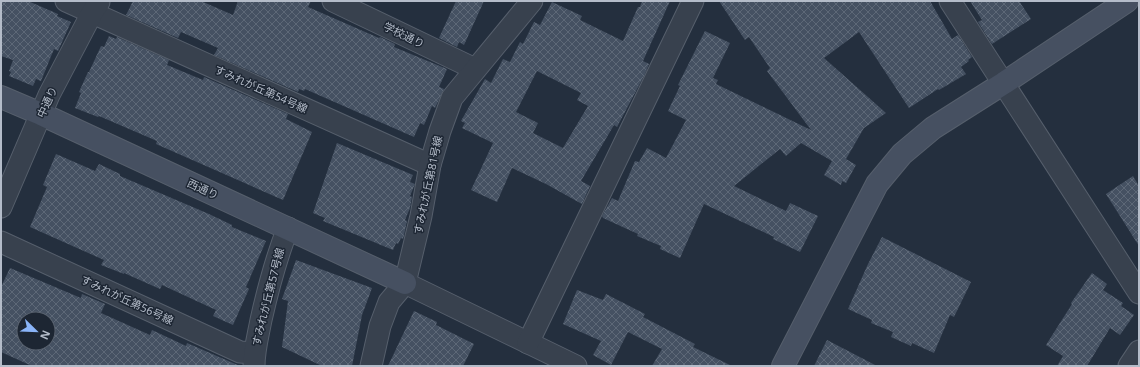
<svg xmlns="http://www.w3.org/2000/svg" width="1140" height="367" font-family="'Noto Sans','Noto Sans JP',sans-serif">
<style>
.building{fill:url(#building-cross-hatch);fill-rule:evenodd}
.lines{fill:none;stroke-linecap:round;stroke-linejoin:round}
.street-casing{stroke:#565f6c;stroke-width:23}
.secondary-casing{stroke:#565f6c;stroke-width:24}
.street{stroke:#38414e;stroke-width:21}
.secondary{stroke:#465061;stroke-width:22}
.labels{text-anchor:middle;stroke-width:3;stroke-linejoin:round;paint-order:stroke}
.street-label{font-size:11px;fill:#b4bcc9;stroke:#1d2633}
</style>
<defs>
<pattern id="building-cross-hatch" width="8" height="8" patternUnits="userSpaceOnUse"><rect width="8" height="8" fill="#455162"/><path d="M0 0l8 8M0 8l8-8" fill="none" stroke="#5d6877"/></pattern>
</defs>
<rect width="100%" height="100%" fill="#242f3e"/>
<g class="building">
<polygon points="1,1 28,1 58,14 57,16 71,22 58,51 54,49 41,81 36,79 33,86 9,76 11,72 9,71 13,60 1,56"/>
<polygon points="133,1 201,1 233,15 238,1 311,1 308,7 379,38 380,37 395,44 394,47 447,69 439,87 444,89 435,108 432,106 424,125 420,123 414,137 305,89 304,91 299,89 298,92 214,55 218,48 181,32 178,38 126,15"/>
<polygon points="456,1 484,1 464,45 459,42 457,47 439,38"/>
<path d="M642 1H670L643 61 649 64 645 74 617 127 614 125 581 181 590 186 582 204 546 184 512 168 497 202 471 190 493 143 462 128 465 123 461 121 485 79 491 83 503 59 510 62 520 42 523 44 534 22 540 25 552 2 582 16 580 20 623 41 638 7H640ZM537 71 581 93 577 100 588 106 563 148 533 133 538 123 516 112Z"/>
<polygon points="719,1 930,1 952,39 958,35 972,57 968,60 969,61 961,67 966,74 939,90 938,89 909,108 859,32 824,58 886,113 864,128 846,159 856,165 846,183 842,181 841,185 824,175 832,161 801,143 786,156 780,149 734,186 786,211 790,203 818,216 800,252 773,239 774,237 704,204 680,258 660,249 661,246 637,236 638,234 603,218 602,216 612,198 618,201 635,161 639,162 647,148 666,158 686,120 668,111 680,86 678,85 705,31 730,43 713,78 718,80 716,84 811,130 767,71 770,68 749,37 745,40"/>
<polygon points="970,1 1019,1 1031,19 992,44 978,22 982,20"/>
<polygon points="109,36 116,39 117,37 169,60 167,65 203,80 204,77 288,114 286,119 312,132 283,200 156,144 157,141 99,116 98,117 75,108 81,93 79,92 88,72 89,72 101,46 104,47"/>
<polygon points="337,143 413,175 410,182 415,184 410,196 412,197 410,208 405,220 407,221 404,235 403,239 401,238 398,244 396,243 393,250 323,221 325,218 313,213"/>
<polygon points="56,154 95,171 99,164 120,174 120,176 209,214 232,225 232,227 266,241 246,287 249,289 233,325 213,316 216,310 162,285 160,289 124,273 124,274 101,265 104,260 30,227 47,187 43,185"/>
<polygon points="1133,176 1139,186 1139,246 1106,194"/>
<polygon points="882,237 971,282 954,317 950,315 934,353 912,343 911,346 891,337 893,332 871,323 872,320 848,309 868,264"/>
<polygon points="296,260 372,288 362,315 352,366 322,366 282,347 288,301 282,299"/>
<path d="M10 268 81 298 82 294 105 304 101 313 150 335 152 330 186 346 187 343 240 366H32L1 352V287ZM24 319H48V343H24Z"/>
<polygon points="1092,273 1107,284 1103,290 1123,303 1121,306 1134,315 1120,335 1110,328 1087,366 1057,366 1063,356 1046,345 1072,304 1071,303"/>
<polygon points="577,290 603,300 606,294 645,314 643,317 695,344 693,347 732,366 652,366 662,349 628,332 611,365 593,355 601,341 563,324"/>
<polygon points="414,311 437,322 436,325 474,344 463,366 388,366"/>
<polygon points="827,340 877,366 814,366"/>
</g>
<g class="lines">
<g class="street-casing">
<g id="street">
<polyline points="66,1 430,165"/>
<polyline points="333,1 475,69"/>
<polyline points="950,1 1139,293"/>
<polyline points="1,207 49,95 92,13 99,2"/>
<polyline points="1,242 240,352 254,353"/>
<polyline points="405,283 576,366"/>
<polyline points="528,343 693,1"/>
<path d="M254 366C254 350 258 336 261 320 268 289 276 258 288 228"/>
<polyline points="371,366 380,326 389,302 405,283 421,216 430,165 440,131 452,98 532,1"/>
<polyline points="1129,366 1139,351"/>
</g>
</g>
<g class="secondary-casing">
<g id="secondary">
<polyline points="1,97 41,114 405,283"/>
<polyline points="783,366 877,184 902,154 933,128 1004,83 1127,1"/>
</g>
</g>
<use href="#street" class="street"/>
<use href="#secondary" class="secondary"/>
</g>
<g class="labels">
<g class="street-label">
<text transform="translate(404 35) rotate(26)" y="4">学校通り</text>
<text transform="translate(261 89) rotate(24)" y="4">すみれが丘第54号線</text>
<text transform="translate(47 102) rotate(-65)" y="4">中通り</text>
<text transform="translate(428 185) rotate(-78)" y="4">すみれが丘第81号線</text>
<text transform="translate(203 189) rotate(25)" y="4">西通り</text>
<text transform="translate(268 297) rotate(-76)" y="4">すみれが丘第57号線</text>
<text transform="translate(127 300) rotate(25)" y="4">すみれが丘第56号線</text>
</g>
</g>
<rect width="1140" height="367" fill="none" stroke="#b4bcc9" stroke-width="4"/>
<g transform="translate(36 331) rotate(113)"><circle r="19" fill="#1d2633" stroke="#59626f"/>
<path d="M0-3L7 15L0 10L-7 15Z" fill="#8ab4f8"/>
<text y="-6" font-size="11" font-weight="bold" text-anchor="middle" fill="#b4bcc9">N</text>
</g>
</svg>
